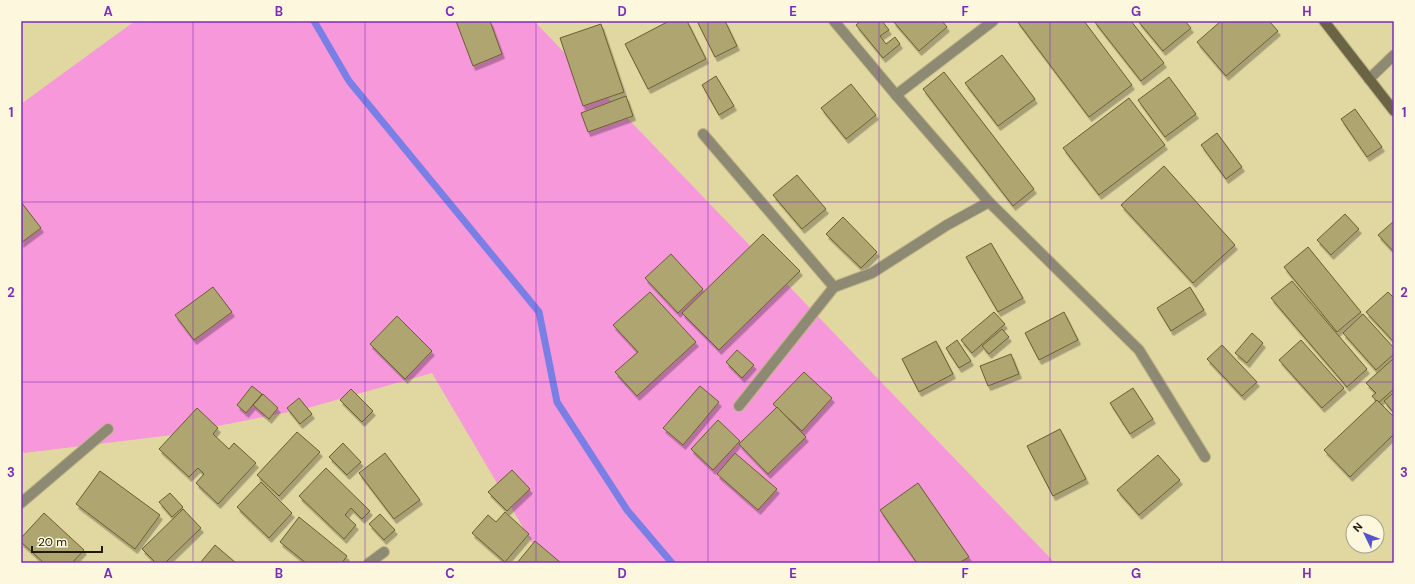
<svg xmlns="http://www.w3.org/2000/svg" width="1415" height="584" font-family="'DM Sans',sans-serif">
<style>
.green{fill:#f798da}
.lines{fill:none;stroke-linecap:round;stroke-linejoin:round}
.stream{stroke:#797fe5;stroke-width:7}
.building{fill:#afa570;stroke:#695f2d;filter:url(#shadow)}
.street-casing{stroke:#beb585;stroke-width:12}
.secondary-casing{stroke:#beb585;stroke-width:12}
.street{stroke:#8d8973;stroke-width:10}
.secondary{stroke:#6b6444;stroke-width:10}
.grid{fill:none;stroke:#7b2cbf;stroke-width:1;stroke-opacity:0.55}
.neatline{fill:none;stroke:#7b2cbf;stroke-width:1.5}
.grid-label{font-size:13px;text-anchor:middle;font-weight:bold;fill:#7b2cbf}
</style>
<defs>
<filter id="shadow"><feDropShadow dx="2.5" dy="4.5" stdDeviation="0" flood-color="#0004"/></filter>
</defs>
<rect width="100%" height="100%" fill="#e1d7a1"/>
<polygon class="green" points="135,21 534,21 1055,563 544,563 432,373 304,409 172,435 24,453 21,450 21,104"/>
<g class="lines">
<polyline class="stream" points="314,21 349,81 539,312 557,402 627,510 672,563"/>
</g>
<g class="building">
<polygon points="456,21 490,21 502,54 473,66"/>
<polygon points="669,21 687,21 706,59 648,89 625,44"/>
<polygon points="697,21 725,21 737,46 715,57"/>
<polygon points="861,21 882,21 889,30 880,36 886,44 895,37 900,44 883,58 856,25"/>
<polygon points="893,21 942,21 947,27 919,51"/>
<polygon points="1017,21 1084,21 1132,85 1089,117"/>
<polygon points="1094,21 1131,21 1164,63 1141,81"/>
<polygon points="1138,21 1185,21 1191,28 1163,51"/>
<polygon points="1221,21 1269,21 1278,31 1226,76 1197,42"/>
<polygon points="601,24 624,92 583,106 560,38"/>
<polygon points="1002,55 1035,99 998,126 965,83"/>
<polygon points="944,72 1034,189 1013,206 923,89"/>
<polygon points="716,76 734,106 719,115 702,85"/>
<polygon points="1169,77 1196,114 1165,137 1138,100"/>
<polygon points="851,84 876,115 846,139 821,108"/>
<polygon points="626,96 633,116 588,132 581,113"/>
<polygon points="1129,98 1165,145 1099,195 1063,148"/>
<polygon points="1355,109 1382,147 1367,157 1341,119"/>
<polygon points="1217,133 1242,167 1226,179 1201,145"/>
<polygon points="1164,166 1235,245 1193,283 1121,205"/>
<polygon points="797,175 826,209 802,229 773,195"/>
<polygon points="21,202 41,228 21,243"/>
<polygon points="1345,214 1359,229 1331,255 1317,240"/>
<polygon points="843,217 877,252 861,268 826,234"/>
<polygon points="1394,221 1394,252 1378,235"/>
<polygon points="763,234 800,271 719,350 682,313"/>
<polygon points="991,243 1023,298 998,312 966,257"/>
<polygon points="1308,247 1361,312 1337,332 1284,267"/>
<polygon points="671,254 703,289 678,313 645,278"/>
<polygon points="1292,281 1367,369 1347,387 1271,298"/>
<polygon points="213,287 232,312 194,340 175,315"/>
<polygon points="1190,287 1204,310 1171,331 1157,308"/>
<polygon points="650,292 696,342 637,396 615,372 638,352 613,325"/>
<polygon points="1388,292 1394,298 1394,342 1366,312"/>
<polygon points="994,312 1005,324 972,353 961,340"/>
<polygon points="1064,312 1078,340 1039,360 1025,333"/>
<polygon points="1363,314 1394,348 1394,354 1376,370 1343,333"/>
<polygon points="397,316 432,351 405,379 370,344"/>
<polygon points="1002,329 1009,337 989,354 982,346"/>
<polygon points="1252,333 1263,343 1247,363 1235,353"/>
<polygon points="957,340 971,361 959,368 946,348"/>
<polygon points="1301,340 1344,388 1322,408 1279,360"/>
<polygon points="936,341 953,374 919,392 902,359"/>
<polygon points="1222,345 1257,382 1242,396 1207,359"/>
<polygon points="737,350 754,365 742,378 726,362"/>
<polygon points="1011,354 1019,374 988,386 980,366"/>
<polygon points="1394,358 1394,389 1378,403 1372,396 1376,393 1366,383"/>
<polygon points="804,372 832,398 802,431 773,404"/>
<polygon points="252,386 262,394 246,413 237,405"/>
<polygon points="700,386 719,402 683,445 663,428"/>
<polygon points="1133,388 1153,419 1130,434 1110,403"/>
<polygon points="351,389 373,411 362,422 340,400"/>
<polygon points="1394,392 1394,413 1384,401"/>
<polygon points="263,394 278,408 269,419 253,405"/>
<polygon points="299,398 312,414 300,424 287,408"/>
<polygon points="1377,400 1394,417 1394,434 1350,477 1324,450"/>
<polygon points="777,407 806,437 768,474 739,444"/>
<polygon points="197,408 218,428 213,434 229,449 234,443 256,463 218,504 196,483 204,474 198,468 189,477 159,449"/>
<polygon points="718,420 740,441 713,470 691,449"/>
<polygon points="1060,429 1086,479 1053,496 1027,446"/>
<polygon points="297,432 320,452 279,496 257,475"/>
<polygon points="343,443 361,462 347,475 329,457"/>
<polygon points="385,453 420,500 394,519 359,473"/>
<polygon points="735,453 777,489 758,510 717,474"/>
<polygon points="1158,455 1180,480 1139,515 1117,490"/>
<polygon points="326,468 370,511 362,519 351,508 345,515 356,525 344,539 299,496"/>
<polygon points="512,470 530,489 507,511 488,492"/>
<polygon points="100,471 160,515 135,549 76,504"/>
<polygon points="261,482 292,513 269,538 237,507"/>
<polygon points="918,483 969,557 959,563 917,563 880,510"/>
<polygon points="170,493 183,507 172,517 159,502"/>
<polygon points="183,509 201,528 165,563 156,563 142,549"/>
<polygon points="505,512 529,534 505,562 472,533 488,515 496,522"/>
<polygon points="44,513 84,550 72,563 44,563 21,542 21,538"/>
<polygon points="380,514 395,530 384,540 369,524"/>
<polygon points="299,517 347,556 342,563 306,563 280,542"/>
<polygon points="535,541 561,563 517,563"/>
<polygon points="215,545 236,563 200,563"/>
</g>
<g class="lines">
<g class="street-casing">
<g id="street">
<polyline points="834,21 896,95 989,202 1139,350 1205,457"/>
<polyline points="1369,79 1394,55"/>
<polyline points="896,95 993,21"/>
<polyline points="703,134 834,287"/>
<polyline points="739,406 834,287 872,273 947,225 989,202"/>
<polyline points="21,503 108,429"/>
<polyline points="369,563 384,552"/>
</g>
</g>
<g class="secondary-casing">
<polyline id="secondary" points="1324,21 1394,111"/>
</g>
<use href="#street" class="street"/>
<use href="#secondary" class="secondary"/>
</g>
<path class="grid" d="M193 21V563M365 21V563M536 21V563M708 21V563M879 21V563M1050 21V563M1222 21V563M21 202H1394M21 382H1394"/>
<rect width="1415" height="584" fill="none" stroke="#fdf8dd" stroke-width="44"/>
<g transform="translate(1365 534) rotate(313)"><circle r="19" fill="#fdf8dd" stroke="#a49f87"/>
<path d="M0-3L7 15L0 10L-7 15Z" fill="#5654cc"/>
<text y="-6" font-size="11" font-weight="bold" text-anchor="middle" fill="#1e1a06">N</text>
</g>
<path d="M32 546v6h70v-6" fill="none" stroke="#1e1a06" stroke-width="2"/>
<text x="38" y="546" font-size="12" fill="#1e1a06" stroke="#fdf8dd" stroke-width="3" paint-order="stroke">20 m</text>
<rect x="22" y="22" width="1371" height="540" class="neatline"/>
<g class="grid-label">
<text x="108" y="16">A</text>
<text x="279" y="16">B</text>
<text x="450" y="16">C</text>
<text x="622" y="16">D</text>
<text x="793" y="16">E</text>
<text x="965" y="16">F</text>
<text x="1136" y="16">G</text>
<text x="1307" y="16">H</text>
<text x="11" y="117">1</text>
<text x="1404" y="117">1</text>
<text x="11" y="297">2</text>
<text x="1404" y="297">2</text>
<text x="11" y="477">3</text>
<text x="1404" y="477">3</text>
<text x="108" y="578">A</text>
<text x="279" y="578">B</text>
<text x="450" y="578">C</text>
<text x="622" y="578">D</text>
<text x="793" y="578">E</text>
<text x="965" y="578">F</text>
<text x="1136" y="578">G</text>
<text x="1307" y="578">H</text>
</g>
</svg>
